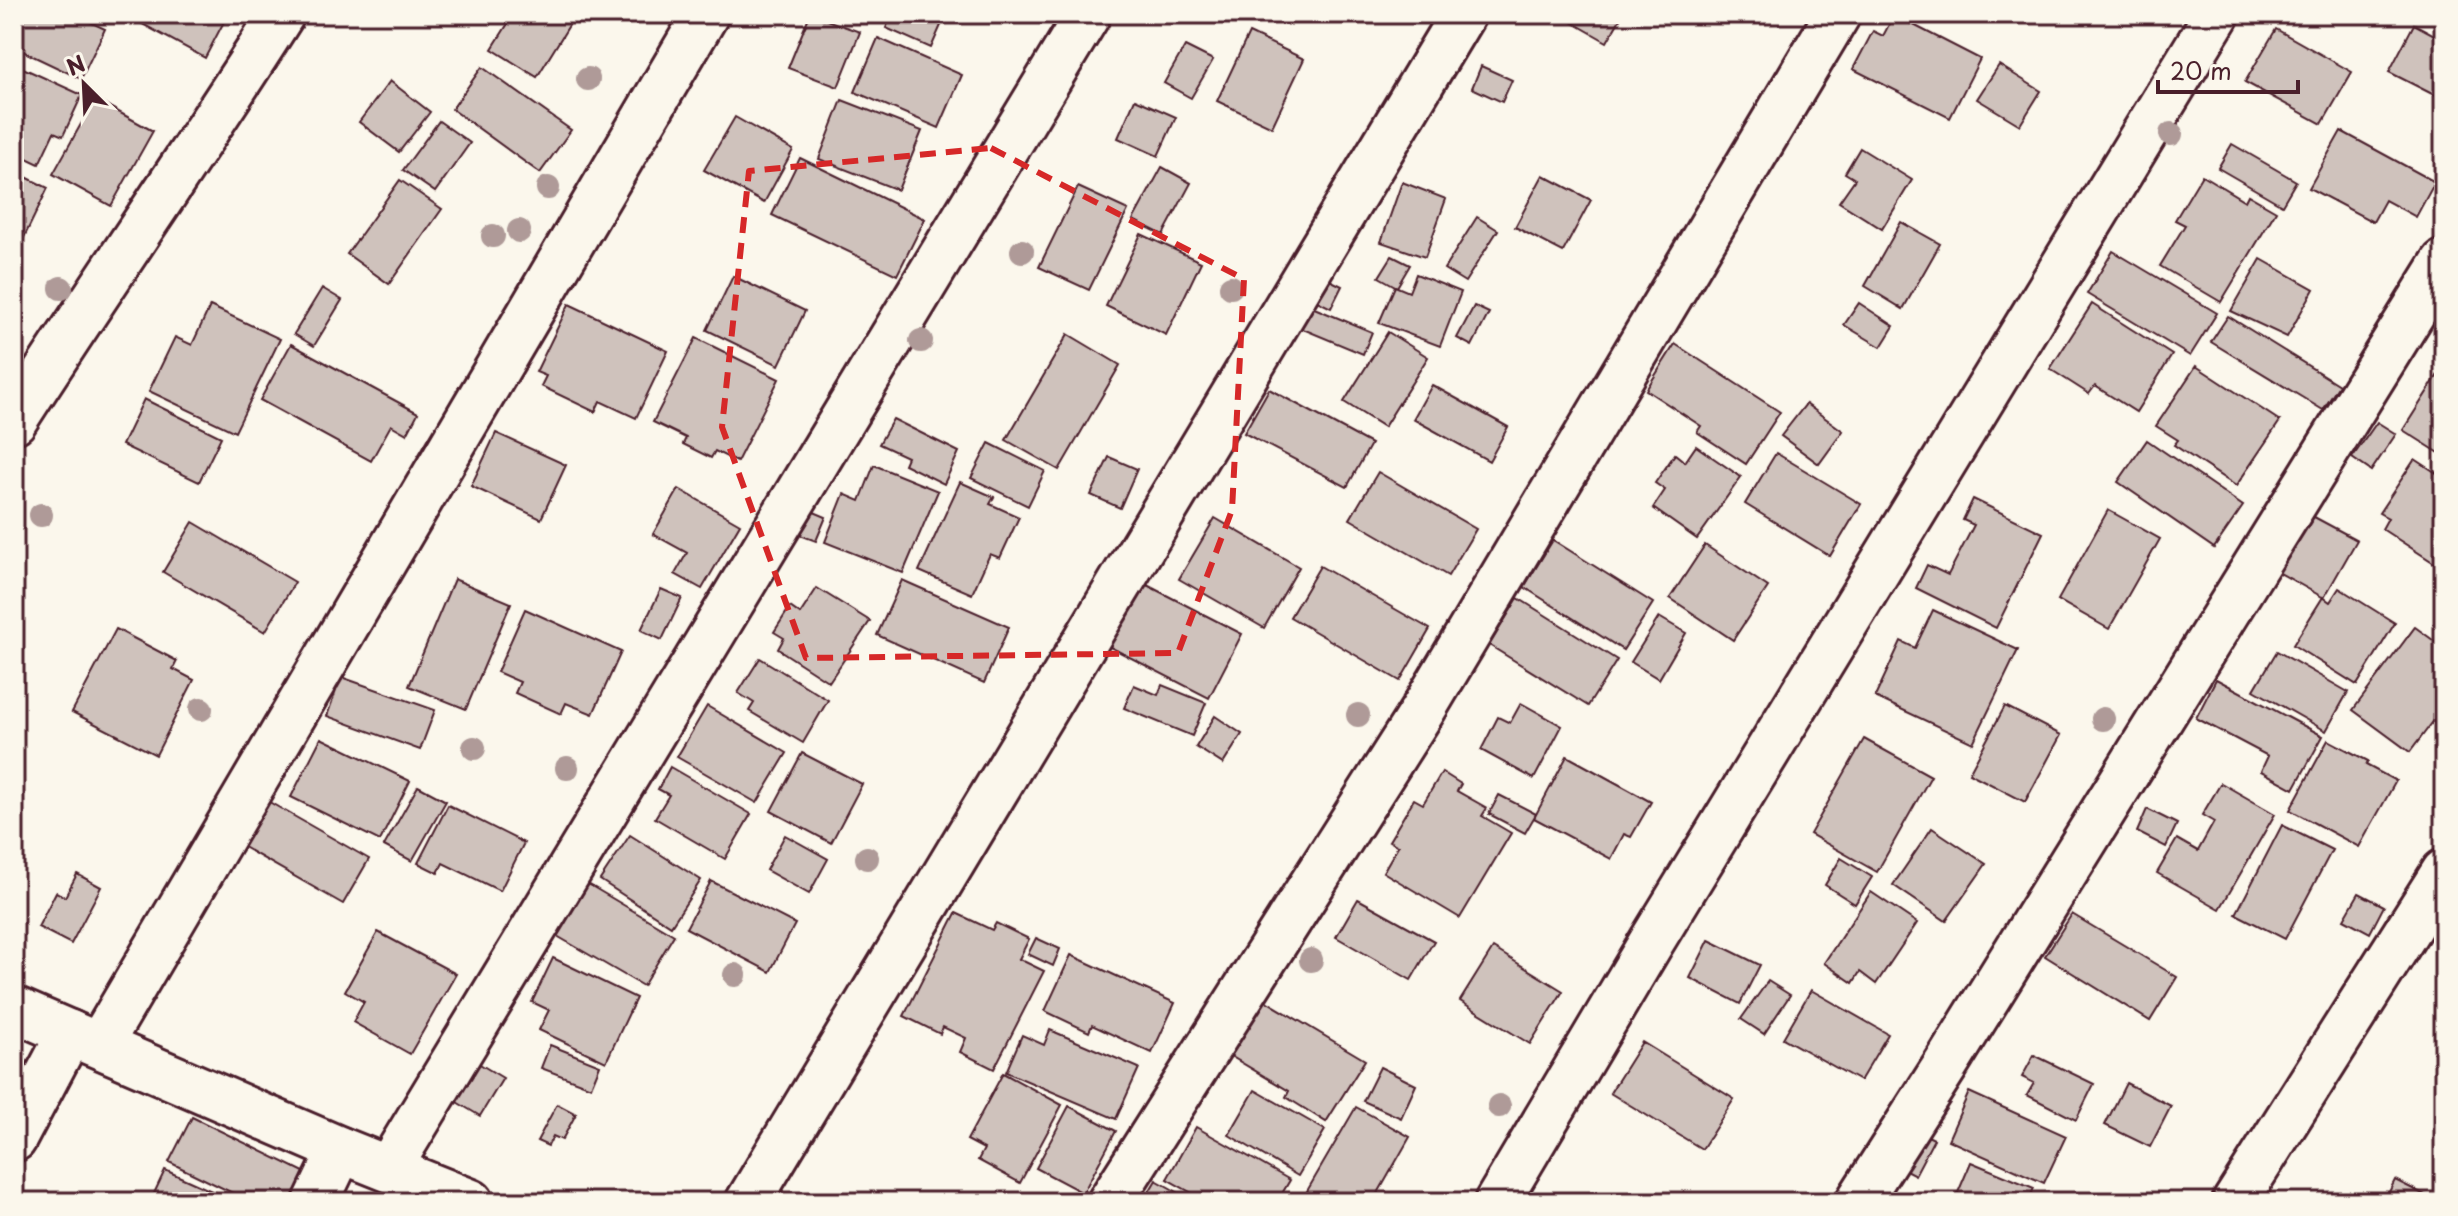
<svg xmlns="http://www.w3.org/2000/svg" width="2458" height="1216" font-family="'Playpen Sans',sans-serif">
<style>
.building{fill:#cfc2bc;stroke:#4a1f2b;stroke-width:2}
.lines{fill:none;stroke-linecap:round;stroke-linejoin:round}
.street-casing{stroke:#4a1f2b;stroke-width:50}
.street{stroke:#fbf7ec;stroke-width:44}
.tree{fill:#af9a98}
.marked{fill:none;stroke:#d62828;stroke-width:6;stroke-dasharray:16 10;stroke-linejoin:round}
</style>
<rect width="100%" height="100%" fill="#fbf7ec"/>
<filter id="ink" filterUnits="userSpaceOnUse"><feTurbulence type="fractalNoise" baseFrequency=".0125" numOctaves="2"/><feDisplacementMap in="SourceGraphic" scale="16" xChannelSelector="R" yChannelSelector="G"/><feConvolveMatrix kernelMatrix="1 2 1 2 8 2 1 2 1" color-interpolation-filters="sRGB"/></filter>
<g filter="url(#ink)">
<g class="building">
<polygon points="14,14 73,14 105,29 81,79 14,47"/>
<polygon points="124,14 228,14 205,58"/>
<polygon points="514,14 576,14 537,77 492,49"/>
<polygon points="810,14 860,32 838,87 788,68"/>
<polygon points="892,14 946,14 931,48 886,28"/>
<polygon points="1558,14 1623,14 1607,42"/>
<polygon points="1894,15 1980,59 1950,118 1853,69 1873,31 1883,36"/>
<polygon points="2414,24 2444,40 2444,100 2389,72"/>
<polygon points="2276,29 2352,72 2322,124 2245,82"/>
<polygon points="1249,33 1304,59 1272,127 1217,101"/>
<polygon points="878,38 962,75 939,128 855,92"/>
<polygon points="1185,46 1213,60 1191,98 1164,83"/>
<polygon points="14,64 82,95 63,136 54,132 39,164 14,152"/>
<polygon points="1999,65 2041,91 2020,125 1977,99"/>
<polygon points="1481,66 1512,80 1502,102 1472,88"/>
<polygon points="482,67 571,130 540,173 452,109"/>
<polygon points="390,81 430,112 399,152 359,122"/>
<polygon points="95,99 153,131 111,206 53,174"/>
<polygon points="1135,99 1176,117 1158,156 1118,138"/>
<polygon points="842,100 922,131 898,190 819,159"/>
<polygon points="735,117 793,150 764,203 704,170"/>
<polygon points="439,121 470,143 435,192 403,170"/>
<polygon points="2341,131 2435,182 2416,217 2385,200 2373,222 2309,188"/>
<polygon points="2232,144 2296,181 2282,205 2218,168"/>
<polygon points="1860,148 1912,180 1882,229 1839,202 1855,179 1845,173"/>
<polygon points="800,158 925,219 897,275 772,215"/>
<polygon points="1162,167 1191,183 1163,235 1133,220"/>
<polygon points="14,171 48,188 16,254 14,253"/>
<polygon points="1543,175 1591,200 1563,252 1515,227"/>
<polygon points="2202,175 2245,201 2248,195 2276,211 2221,302 2160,266 2185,225 2175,220"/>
<polygon points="400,180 442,209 389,284 347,254"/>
<polygon points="1402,182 1446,199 1425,257 1381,242"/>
<polygon points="1078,187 1128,210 1089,290 1039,267"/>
<polygon points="1477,217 1498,230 1465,282 1444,269"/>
<polygon points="1901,222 1940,244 1903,309 1865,286"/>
<polygon points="1141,234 1201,262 1166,335 1106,306"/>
<polygon points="2113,251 2217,313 2190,356 2087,294"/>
<polygon points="1392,256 1410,265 1397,287 1379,277"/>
<polygon points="2261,259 2314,289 2287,337 2231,311"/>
<polygon points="1311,271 1342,286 1331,308 1301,293"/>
<polygon points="1416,274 1461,292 1440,346 1379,323 1395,286 1409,292"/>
<polygon points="733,276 805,311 779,365 707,330"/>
<polygon points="322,288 342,300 314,346 294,334"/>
<polygon points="1859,303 1894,326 1881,347 1844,325"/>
<polygon points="569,304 668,351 636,418 600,401 595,412 541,386 546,376 536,372"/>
<polygon points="2092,304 2172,355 2136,412 2095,386 2089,394 2050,369"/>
<polygon points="1307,305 1372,332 1363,354 1298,327"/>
<polygon points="210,306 280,339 235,432 149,391 175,337 192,345"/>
<polygon points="1474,306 1489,313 1472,346 1457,338"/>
<polygon points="2228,316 2339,385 2323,410 2211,342"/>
<polygon points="1388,332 1428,357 1384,427 1344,402"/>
<polygon points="1068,334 1120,365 1059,470 1006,440"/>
<polygon points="696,338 779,379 737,462 715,451 711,458 683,444 686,438 653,422"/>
<polygon points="291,344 418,413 407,434 391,425 371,461 260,400"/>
<polygon points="1675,344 1780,412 1746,464 1697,432 1701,426 1646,390"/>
<polygon points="2196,366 2280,421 2236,486 2174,445 2178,440 2156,426"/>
<polygon points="2441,370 2444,371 2444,456 2403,430"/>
<polygon points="1432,385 1508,427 1489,461 1413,419"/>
<polygon points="1269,389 1371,444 1347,487 1244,433"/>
<polygon points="144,399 221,437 199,482 122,445"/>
<polygon points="1806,404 1843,431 1819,464 1781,436"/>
<polygon points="893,419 959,452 944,484 904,464 907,457 879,444"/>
<polygon points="2377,422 2396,434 2371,471 2352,458"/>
<polygon points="496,433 566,465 541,519 471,486"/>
<polygon points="2147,440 2243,506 2214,548 2118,482"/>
<polygon points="989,443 1045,471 1028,506 971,478"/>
<polygon points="1696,446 1741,477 1697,539 1653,508 1665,490 1655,483 1675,454 1685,462"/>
<polygon points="1776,453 1861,504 1830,556 1745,504"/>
<polygon points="1109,457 1137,469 1120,508 1091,495"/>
<polygon points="2415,459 2444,478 2444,557 2439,566 2382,529 2388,518 2379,513"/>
<polygon points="874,465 938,491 903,573 825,542 844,494 860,501"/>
<polygon points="1378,472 1476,529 1448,576 1350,519"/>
<polygon points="960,482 994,497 990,504 1019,517 1000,558 990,554 972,594 919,571"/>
<polygon points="679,489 740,524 702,589 675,574 687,553 653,534"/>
<polygon points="1973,499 2043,533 1996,628 1916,588 1927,565 1948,575 1974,525 1963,520"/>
<polygon points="802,507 826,517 816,541 792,532"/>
<polygon points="2108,510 2160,539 2109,629 2058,600"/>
<polygon points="2303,511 2357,540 2324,598 2271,568"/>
<polygon points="1215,518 1299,567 1264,628 1179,579"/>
<polygon points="193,522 295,582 265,632 163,572"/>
<polygon points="1553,540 1653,603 1623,650 1524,587"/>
<polygon points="1705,545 1768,587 1733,640 1670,598"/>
<polygon points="1320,566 1430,629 1400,681 1290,617"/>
<polygon points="454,579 511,603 466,709 409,686"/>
<polygon points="902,580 1009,627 984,683 877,635"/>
<polygon points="1141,582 1242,634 1209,698 1108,646"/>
<polygon points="817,588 870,621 829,682 778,649 784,638 774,632 790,607 800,614"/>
<polygon points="2339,588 2395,623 2357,685 2293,645 2323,597 2330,602"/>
<polygon points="661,589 682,598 662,640 641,630"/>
<polygon points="1518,598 1617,660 1588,706 1489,645"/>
<polygon points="525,609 621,652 593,714 566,703 561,714 515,693 520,682 497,672"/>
<polygon points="1933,610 2018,650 1973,743 1875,697 1901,641 1915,648"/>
<polygon points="1659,617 1686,633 1659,679 1631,662"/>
<polygon points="2415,627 2444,648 2444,707 2410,752 2353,710"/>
<polygon points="116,629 177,661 173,669 194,680 156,755 72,712"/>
<polygon points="2277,651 2348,692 2326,731 2254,690"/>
<polygon points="760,658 828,700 803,743 749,711 754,703 738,693"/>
<polygon points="341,677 435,710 420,750 327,716"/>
<polygon points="2216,679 2323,736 2294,789 2261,771 2268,756 2196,718"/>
<polygon points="1134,685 1158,695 1162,685 1206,703 1192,736 1124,708"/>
<polygon points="1521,703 1562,726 1534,779 1481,750 1498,717 1510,723"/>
<polygon points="707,706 787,753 757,803 677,757"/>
<polygon points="2005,706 2061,735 2025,802 1969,773"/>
<polygon points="1215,716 1242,734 1223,764 1196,747"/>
<polygon points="321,738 410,781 380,841 291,797"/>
<polygon points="1864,739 1931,776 1877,872 1810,834"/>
<polygon points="2328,740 2368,761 2366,765 2396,781 2359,847 2290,810"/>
<polygon points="802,753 862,784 831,843 771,811"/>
<polygon points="1567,756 1651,802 1631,837 1624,834 1611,859 1534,818"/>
<polygon points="670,767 751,814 725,859 655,818 669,795 658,789"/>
<polygon points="1442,772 1461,784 1457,791 1487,808 1482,816 1511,833 1460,918 1383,872 1398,846 1389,841 1414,799 1423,804"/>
<polygon points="2221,783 2275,814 2220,909 2157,873 2177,839 2198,851 2214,822 2202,815"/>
<polygon points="418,786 446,801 412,861 384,846"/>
<polygon points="1499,795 1536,814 1525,833 1489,814"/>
<polygon points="264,799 369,859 343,904 238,844"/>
<polygon points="448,805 524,843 500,891 443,863 438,873 418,863"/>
<polygon points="2147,809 2177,824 2166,847 2137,832"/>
<polygon points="2282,825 2332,850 2285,939 2236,914"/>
<polygon points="1932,828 1986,864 1946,921 1893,885"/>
<polygon points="630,835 701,880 671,926 600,880"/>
<polygon points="785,835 828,859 809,894 766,870"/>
<polygon points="1841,858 1872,877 1855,904 1825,885"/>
<polygon points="77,874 101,887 71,944 38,927 56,892 65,897"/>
<polygon points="711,881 795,924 770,972 686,928"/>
<polygon points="588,884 674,935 643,986 557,936"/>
<polygon points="1871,892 1917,923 1876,984 1860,972 1853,983 1824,963"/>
<polygon points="2359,893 2384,906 2370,933 2344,919"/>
<polygon points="1358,899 1434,941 1411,980 1336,937"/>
<polygon points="956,913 992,930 996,923 1029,939 1019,959 1044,971 994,1069 960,1052 966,1038 943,1027 940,1034 904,1016"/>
<polygon points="2072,914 2177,977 2150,1021 2045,956"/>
<polygon points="378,932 456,974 410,1054 353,1022 364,1002 345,991"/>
<polygon points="1036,938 1060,949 1053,966 1028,954"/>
<polygon points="1709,940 1760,965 1740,1004 1690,978"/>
<polygon points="1493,948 1563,991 1530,1044 1460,1001"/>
<polygon points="1071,955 1175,1003 1152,1053 1092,1025 1089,1032 1045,1011"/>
<polygon points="553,958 636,998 606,1062 539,1030 549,1010 532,1002"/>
<polygon points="1768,981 1790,995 1764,1034 1741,1019"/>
<polygon points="1811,990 1888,1034 1860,1081 1783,1038"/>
<polygon points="1256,995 1365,1060 1326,1122 1286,1097 1289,1091 1222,1051"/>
<polygon points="1050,1030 1139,1068 1116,1119 1006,1072 1022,1035 1044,1045"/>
<polygon points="1642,1042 1734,1099 1702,1149 1610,1093"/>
<polygon points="550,1045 600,1065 591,1087 541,1068"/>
<polygon points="2034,1055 2094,1084 2076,1120 2027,1095 2034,1083 2022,1077"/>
<polygon points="468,1057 503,1078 480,1116 445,1095"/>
<polygon points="1380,1067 1416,1085 1401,1118 1363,1101"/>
<polygon points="1003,1073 1062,1105 1020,1183 978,1160 984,1149 967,1140"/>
<polygon points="2126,1083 2171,1106 2150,1147 2105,1125"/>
<polygon points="1255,1090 1325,1130 1298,1176 1229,1135"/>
<polygon points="1969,1092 2066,1136 2044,1183 1948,1140"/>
<polygon points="557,1104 576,1114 562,1140 553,1136 548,1146 537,1141"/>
<polygon points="1069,1106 1116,1131 1083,1193 1036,1168"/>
<polygon points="1356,1107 1410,1137 1373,1202 1327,1202 1307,1191"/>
<polygon points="192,1117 308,1174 295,1202 251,1202 169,1162"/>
<polygon points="1196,1127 1290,1180 1277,1202 1208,1202 1167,1179"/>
<polygon points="1917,1131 1934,1139 1915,1175 1898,1166"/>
<polygon points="1971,1162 2034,1188 2028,1202 1954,1202"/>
<polygon points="165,1170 236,1202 150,1202"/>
<polygon points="1156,1180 1195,1202 1143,1202"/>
<polygon points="2395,1180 2429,1197 2426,1202 2384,1202"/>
</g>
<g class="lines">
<g class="street-casing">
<g id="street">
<path d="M14 421C102 284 195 151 282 14"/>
<polyline points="14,1009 341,1150 471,1202"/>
<polyline points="100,1044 706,14"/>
<polyline points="14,1139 70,1033"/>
<polyline points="389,1168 1088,14"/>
<polyline points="316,1202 341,1150"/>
<polyline points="748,1202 1463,14"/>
<polyline points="1110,1202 1421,713 1838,14"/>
<polyline points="1497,1202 1652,941 2217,14"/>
<polyline points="1858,1202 1947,1063 2444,262"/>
<polyline points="2235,1202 2444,872"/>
</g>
</g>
<use href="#street" class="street"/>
</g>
<g class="tree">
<circle cx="588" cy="79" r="12"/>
<circle cx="2171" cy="134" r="12"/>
<circle cx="548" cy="188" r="12"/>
<circle cx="519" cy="231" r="12"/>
<circle cx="493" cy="236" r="12"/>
<circle cx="1022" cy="251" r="12"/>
<circle cx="1231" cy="287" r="12"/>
<circle cx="61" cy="288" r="12"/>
<circle cx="921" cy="341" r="12"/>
<circle cx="41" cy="515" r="12"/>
<circle cx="201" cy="709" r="12"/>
<circle cx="1358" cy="715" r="12"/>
<circle cx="2103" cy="719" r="12"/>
<circle cx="474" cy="748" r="12"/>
<circle cx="567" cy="768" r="12"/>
<circle cx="867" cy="858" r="12"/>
<circle cx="1311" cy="960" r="12"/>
<circle cx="735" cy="975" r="12"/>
<circle cx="1499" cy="1106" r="12"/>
</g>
</g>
<path class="marked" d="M991 148 1244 279 1232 510 1178 653 806 658 722 427 749 171Z"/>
<rect width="2458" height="1216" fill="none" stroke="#fbf7ec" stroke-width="48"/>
<rect x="24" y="24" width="2410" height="1168" fill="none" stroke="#4a1f2b" stroke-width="3" filter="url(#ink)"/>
<g transform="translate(84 84) rotate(336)" stroke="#fbf7ec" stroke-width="6" paint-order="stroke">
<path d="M0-6L14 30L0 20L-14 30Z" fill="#4a1f2b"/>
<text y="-12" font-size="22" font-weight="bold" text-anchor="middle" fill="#4a1f2b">N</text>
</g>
<path d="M2158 80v12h140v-12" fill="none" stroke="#4a1f2b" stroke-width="4"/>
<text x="2170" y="80" font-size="24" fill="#4a1f2b" stroke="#fbf7ec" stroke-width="6" paint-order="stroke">20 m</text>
</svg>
